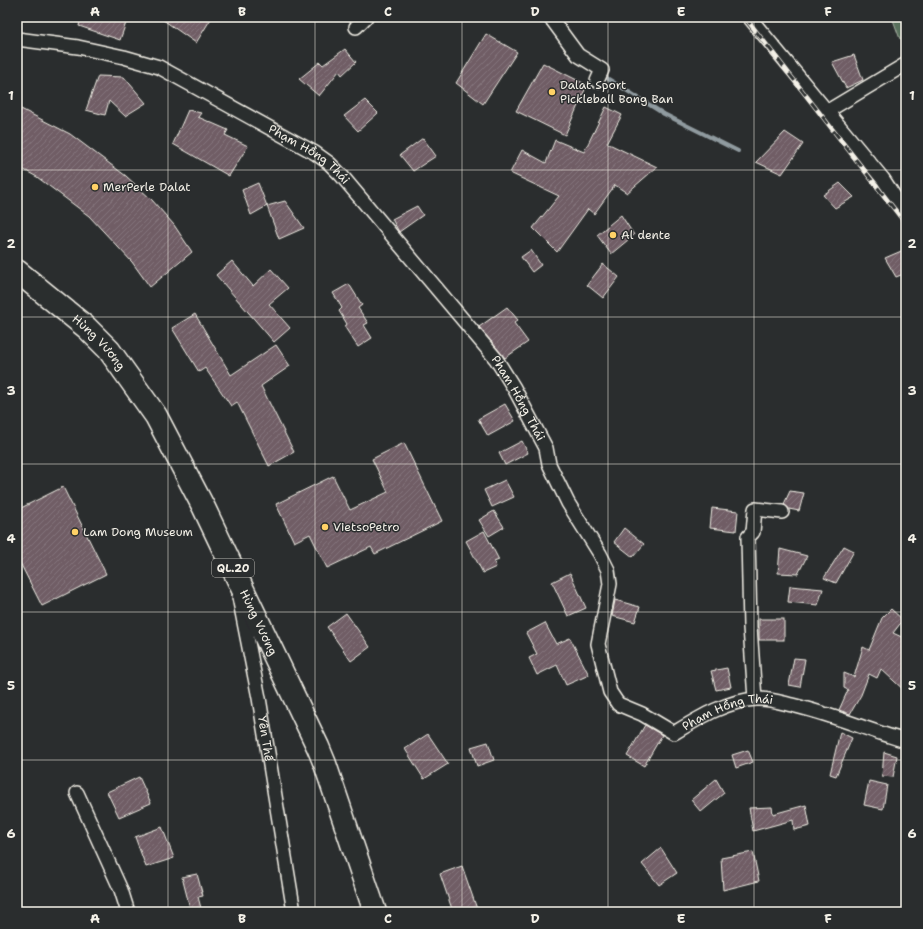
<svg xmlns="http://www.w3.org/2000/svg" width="923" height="929" font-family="'Shantell Sans',sans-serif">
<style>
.grass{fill:#596f5c;stroke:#a6b0a2}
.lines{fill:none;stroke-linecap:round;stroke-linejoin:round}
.stream{stroke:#909ba0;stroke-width:4}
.building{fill:url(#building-hatch);stroke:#f4f1e8}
.minor-casing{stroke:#f4f1e8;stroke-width:16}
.trunk-casing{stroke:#f4f1e8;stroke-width:25}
.minor{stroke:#2a2d2e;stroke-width:13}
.trunk{stroke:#2a2d2e;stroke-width:22}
.rail-casing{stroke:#f4f1e8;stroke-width:4.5}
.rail{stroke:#2a2d2e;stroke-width:3;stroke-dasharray:9;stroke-linecap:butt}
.grid{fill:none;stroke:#f4f1e8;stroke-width:1;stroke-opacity:0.55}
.poi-dot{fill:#ffd166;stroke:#2a2d2e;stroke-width:1.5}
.labels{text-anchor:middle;stroke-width:3;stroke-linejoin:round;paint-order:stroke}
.shield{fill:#2a2d2e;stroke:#b7b6b0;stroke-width:1}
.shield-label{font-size:11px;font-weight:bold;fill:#f4f1e8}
.poi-label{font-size:12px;fill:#f4f1e8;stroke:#2a2d2e;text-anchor:start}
.street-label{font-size:12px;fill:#f4f1e8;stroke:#2a2d2e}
.neatline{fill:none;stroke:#f4f1e8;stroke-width:1.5}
.grid-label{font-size:13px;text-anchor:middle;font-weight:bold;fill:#f4f1e8}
</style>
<defs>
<pattern id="building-hatch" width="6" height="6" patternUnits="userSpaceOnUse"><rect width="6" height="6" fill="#6f5d65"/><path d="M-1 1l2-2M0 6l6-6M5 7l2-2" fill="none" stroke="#84757b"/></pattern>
</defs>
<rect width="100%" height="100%" fill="#2a2d2e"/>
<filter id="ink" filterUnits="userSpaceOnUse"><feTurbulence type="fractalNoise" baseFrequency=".025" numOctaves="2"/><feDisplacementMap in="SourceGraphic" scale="8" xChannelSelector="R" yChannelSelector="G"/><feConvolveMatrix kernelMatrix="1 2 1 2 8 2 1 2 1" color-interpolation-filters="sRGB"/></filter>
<g filter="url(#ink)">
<polygon class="grass" points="892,17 906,17 906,37 900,39"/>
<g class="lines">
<g class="stream">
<polyline points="542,17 547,24"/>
<polyline points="602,75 664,114 738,151"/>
</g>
</g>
<g class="building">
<polygon points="81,17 119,17 127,20 120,40 79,26"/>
<polygon points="159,17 212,17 196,43"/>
<polygon points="486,34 517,52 483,104 456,83"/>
<polygon points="345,49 356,62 342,75 339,71 319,96 299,79 320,62 323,65"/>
<polygon points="854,55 863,80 846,88 832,62"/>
<polygon points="543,63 587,85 565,135 516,111"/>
<polygon points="98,76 124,77 146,103 125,116 109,101 105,115 86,110"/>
<polygon points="365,100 378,113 358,131 344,116"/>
<polygon points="17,107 70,134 126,176 152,200 174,225 192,252 150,287 132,262 89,216 37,177 17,166"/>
<polygon points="606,107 622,115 607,143 657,167 627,193 615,185 594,214 588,209 557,252 533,228 559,196 510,173 522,150 546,163 555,140 584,152"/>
<polygon points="188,110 201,113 198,117 228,130 225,135 248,146 229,176 173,144"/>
<polygon points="785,132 803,144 782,174 756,162"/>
<polygon points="423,138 436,156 413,171 400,155"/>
<polygon points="258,183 267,206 251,215 242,190"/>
<polygon points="840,183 854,197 835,208 823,195"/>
<polygon points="285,201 304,228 279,239 267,206"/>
<polygon points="417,206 423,215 399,232 392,219"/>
<polygon points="621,215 634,235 611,254 597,235"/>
<polygon points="906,249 906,273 896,277 885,258"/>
<polygon points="531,250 541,265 532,272 521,257"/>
<polygon points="232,261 253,286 271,269 288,288 269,304 290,328 274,342 216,275"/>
<polygon points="603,264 619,277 603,298 587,285"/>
<polygon points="349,284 362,305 358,308 368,323 364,325 372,338 358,347 344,326 347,324 339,311 342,308 333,293"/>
<polygon points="507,307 518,320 514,323 528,342 505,358 479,327"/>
<polygon points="195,314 231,375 276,345 290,366 261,386 294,452 269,466 237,402 231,406 205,368 199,372 172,328"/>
<polygon points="505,404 515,421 488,436 478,419"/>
<polygon points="522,441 528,453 505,465 499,453"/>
<polygon points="404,443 442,521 375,554 371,547 327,568 310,534 294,542 276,504 333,476 350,510 388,492 372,459"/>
<polygon points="505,480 514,497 492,507 484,490"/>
<polygon points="63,487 106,574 42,606 17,557 17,510"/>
<polygon points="790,491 804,493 799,511 789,509 784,504"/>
<polygon points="712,508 738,511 736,531 710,528"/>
<polygon points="494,511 504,527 489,536 479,520"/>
<polygon points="624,528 644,544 633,557 614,542"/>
<polygon points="484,531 499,560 494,562 496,567 483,573 466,541"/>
<polygon points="844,546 854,551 836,583 824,578"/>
<polygon points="780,549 807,556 798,574 778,573"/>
<polygon points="570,573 586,608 568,616 552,582"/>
<polygon points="790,586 823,589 818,605 788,602"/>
<polygon points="615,600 640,607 635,622 612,616"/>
<polygon points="891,609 903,620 893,633 906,639 906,692 881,669 877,678 869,674 861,695 850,714 839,710 848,690 844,688 844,673 854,677 863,647 869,650 882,618"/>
<polygon points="346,613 370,647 351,661 327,627"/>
<rect x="759" y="619" width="25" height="21"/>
<polygon points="545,623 556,644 570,638 589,675 566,685 557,665 537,675 529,658 537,654 526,633"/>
<polygon points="794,658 805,659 800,687 789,685"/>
<polygon points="727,668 731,687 716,690 711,671"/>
<polygon points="645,725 662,735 644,766 627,756"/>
<polygon points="840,732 852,738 836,776 830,774"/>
<polygon points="428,734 448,764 424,779 405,749"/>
<polygon points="488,742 494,760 477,766 471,747"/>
<polygon points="748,750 753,762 736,768 732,755"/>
<polygon points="884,752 897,756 893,777 882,776"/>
<polygon points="139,777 151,803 119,817 107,792"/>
<polygon points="716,779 724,793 701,812 691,800"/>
<polygon points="869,781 887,785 883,809 864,805"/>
<polygon points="806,805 810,826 794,830 793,820 753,831 749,808 772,807 773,814"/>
<polygon points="162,827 174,858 146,867 135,837"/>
<polygon points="661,848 677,873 659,885 642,864"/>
<polygon points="753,852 759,881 723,890 721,858"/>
<polygon points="462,866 477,909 469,912 453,912 440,874"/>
<polygon points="197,874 203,896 198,897 202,912 191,912 182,877"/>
</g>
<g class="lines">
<g class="minor-casing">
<g id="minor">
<polyline points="550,17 578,55 602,70 597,81"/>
<polyline points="749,17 883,179 906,214"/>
<polyline points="356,27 366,17"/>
<path id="s1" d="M17 39 78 47 124 57 159 67 315 153 329 163 341 175 496 359 514 388 546 448 549 464 568 503 600 554 608 570 610 584 598 644 610 692 618 704 642 714 674 733C699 718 726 701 756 699 768 698 780 702 792 705 831 714 867 730 906 741"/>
<polyline points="826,112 906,64"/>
<path id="s2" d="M239 597 259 698 294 912"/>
<polyline points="755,699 750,627 748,537 753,532 755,509 782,512"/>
<polyline points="77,793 121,890 128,912"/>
</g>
</g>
<g class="trunk-casing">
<g id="trunk">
<path id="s3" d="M17 271 87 328 109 350 156 416 204 508 318 747 325 764 375 912"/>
</g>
</g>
<use href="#minor" class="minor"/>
<use href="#trunk" class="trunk"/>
<g class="rail-casing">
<polyline id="rail" points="745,17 906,224"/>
</g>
<use href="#rail" class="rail"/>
</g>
</g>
<path class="grid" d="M168 17V912M315 17V912M462 17V912M608 17V912M754 17V912M17 170H906M17 317H906M17 464H906M17 612H906M17 760H906"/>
<g class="poi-dot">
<circle cx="552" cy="92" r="4"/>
<circle cx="95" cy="187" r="4"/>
<circle cx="613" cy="235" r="4"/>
<circle cx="325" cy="527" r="4"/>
<circle cx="75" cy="532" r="4"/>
</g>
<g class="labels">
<rect class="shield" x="212" y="559" width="42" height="18" rx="3"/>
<g class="shield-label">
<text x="233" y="572">QL.20</text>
</g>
<g class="poi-label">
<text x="560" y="89">Dalat Sport<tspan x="560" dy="14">Pickleball Bong Ban</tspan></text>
<text x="103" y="191">MerPerle Dalat</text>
<text x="621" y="239">Al dente</text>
<text x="333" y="531">VietsoPetro</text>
<text x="83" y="536">Lam Dong Museum</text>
</g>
<g class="street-label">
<text dy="4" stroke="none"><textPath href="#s1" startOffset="319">Phạm Hồng Thái</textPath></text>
<text dy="4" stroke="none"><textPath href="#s3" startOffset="109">Hùng Vương</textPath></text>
<text dy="4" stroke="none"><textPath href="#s1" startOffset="643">Phạm Hồng Thái</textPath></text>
<text dy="4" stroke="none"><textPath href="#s3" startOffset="433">Hùng Vương</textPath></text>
<text dy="4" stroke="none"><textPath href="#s1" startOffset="1099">Phạm Hồng Thái</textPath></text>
<text dy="4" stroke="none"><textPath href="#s2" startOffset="144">Yên Thế</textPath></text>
</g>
</g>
<rect width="923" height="929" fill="none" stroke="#2a2d2e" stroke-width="44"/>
<rect x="22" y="22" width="879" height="885" class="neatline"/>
<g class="grid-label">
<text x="95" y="16">A</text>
<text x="242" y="16">B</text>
<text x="388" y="16">C</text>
<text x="535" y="16">D</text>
<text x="681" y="16">E</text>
<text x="828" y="16">F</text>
<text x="11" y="100">1</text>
<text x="912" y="100">1</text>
<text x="11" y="248">2</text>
<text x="912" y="248">2</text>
<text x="11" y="395">3</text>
<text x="912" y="395">3</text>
<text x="11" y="543">4</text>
<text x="912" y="543">4</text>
<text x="11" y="690">5</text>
<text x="912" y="690">5</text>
<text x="11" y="838">6</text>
<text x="912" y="838">6</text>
<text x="95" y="923">A</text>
<text x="242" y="923">B</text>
<text x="388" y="923">C</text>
<text x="535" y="923">D</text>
<text x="681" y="923">E</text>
<text x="828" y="923">F</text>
</g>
</svg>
